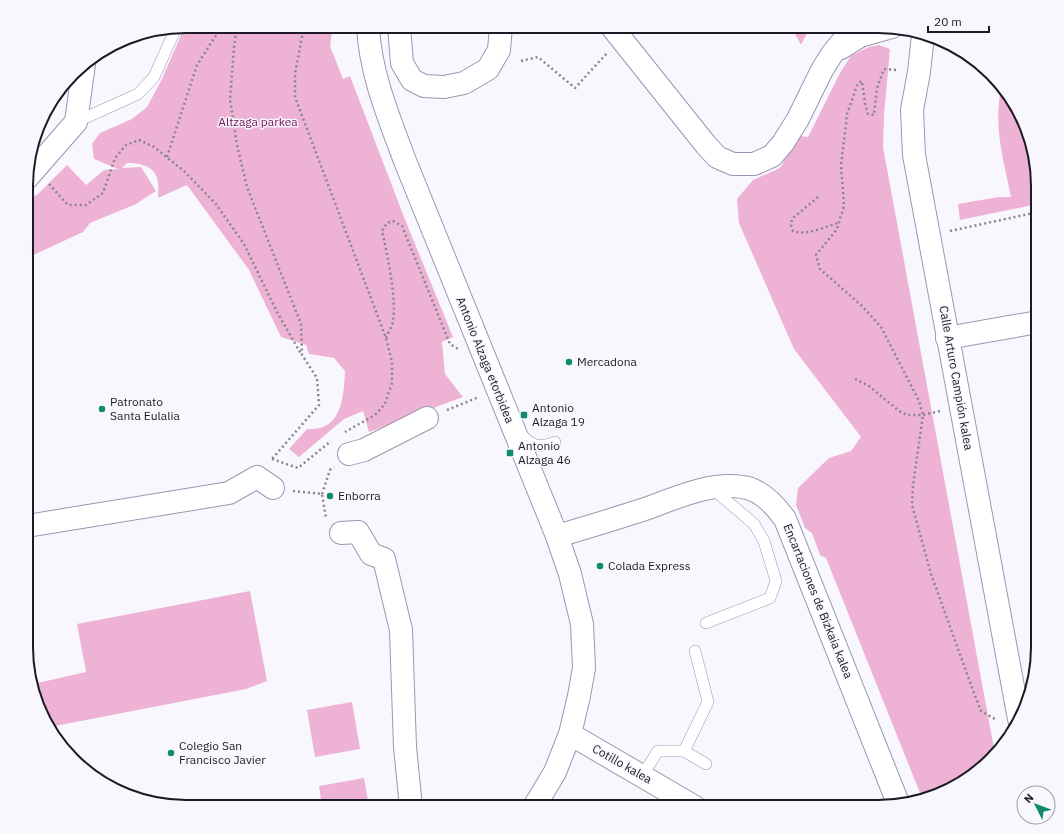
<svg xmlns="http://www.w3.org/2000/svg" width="1064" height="833" font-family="'IBM Plex Sans',sans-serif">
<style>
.green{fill:#eeb3d4}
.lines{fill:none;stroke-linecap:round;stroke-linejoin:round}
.lane-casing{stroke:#9c96b3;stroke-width:12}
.street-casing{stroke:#9c96b3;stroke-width:24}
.secondary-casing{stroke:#9c96b3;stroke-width:24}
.path{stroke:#87858d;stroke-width:2.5;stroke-dasharray:2 3;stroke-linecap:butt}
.lane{stroke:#fff;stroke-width:11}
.street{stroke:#fff;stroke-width:22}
.secondary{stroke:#fff;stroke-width:22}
.poi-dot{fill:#0f8b6e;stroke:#f8f7fd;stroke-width:1.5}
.labels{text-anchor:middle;stroke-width:3;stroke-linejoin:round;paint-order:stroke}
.park-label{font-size:12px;fill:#730f54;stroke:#f8f7fd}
.street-label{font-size:12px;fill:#1c1a24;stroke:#f8f7fd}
.poi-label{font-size:12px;fill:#1c1a24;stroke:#f8f7fd;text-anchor:start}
.rim{fill:none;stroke:#1c1a24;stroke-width:2}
</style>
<rect width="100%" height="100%" fill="#f8f7fd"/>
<g class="green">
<path d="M185 26H333L330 46 343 79 350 76 404 217 453 337 442 342 445 374 463 397 369 432 363 411 344 419 299 457 289 449 307 429C311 429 316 429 320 428 343 422 344 391 345 371L334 358 309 354 306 345 281 337 249 270 187 185 158 198C158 192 159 183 157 178 153 165 138 163 127 163L122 168 141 167 156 191 136 204 90 223 83 232 27 258V199L38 194 67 165 86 185 104 170 118 169 94 159 92 144 100 133 132 119 147 107 161 81Z"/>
<polygon points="791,26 805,26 808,31 801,45"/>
<polygon points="879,45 890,49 884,115 883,147 995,754 939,795 922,798 826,558 820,555 812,533 805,528 796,505 798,488 829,458 851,451 861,437 794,349 739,223 737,199 753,180 780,168 799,136 808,137 841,71 851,56 869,47"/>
<path d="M1001 90 1026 125 1038 186V204L960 220 958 204 999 197H1011C1004 162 993 126 1001 90Z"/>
<polygon points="250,591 267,681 246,689 50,727 43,718 33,684 86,672 77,624"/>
<polygon points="352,702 360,749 315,757 307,710"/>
<polygon points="364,778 369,807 322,807 319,786"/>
</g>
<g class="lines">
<g class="lane-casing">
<g id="lane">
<polyline points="76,122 138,94 154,77 176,28"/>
<path d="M521 434C532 447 540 448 555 442"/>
<polyline points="706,623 770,598 776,581 764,541 754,524 713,489"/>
<polyline points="684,751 706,764"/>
<polyline points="642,776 658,751 684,751 708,702 695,651"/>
</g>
</g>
<g class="street-casing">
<g id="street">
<polyline points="399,26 402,63 412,80 424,86 444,87 464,83 488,69 499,50 501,26"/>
<polyline points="611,26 706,145 717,157 733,164 754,164 772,156 783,143 798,119 822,70 832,54 855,26"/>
<polyline points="923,35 919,72 912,110 914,155 1019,719"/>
<polyline points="841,48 860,36 892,27"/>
<polyline points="27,178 76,122 84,64"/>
<polyline points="947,338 1038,322"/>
<polyline points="349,454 364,450 427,418"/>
<polyline points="27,526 229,493 257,477 273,488"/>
<polyline points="341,533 358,532 371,554 384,559 401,630 405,747 411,807"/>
<path d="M557 536C585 528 614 519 642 510 674 499 708 482 742 487 761 489 775 505 785 519L898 803"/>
<polyline points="570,734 695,807"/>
</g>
</g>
<g class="secondary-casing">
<path id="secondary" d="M368 26C370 73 389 118 405 161L557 536 570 574 582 624 584 668 579 696 570 734 555 772 534 807"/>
</g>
<g class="path">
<polyline points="237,26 234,47 230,100 237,145 247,187 301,324 302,355 317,378 319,405 272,459"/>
<polyline points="304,26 295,74 295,97 386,338 392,362 392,383 385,404 375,415 345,432"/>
<polyline points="521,61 538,57 575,88 607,53"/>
<polyline points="896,70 884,69 877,88 874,115 868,114 865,103 862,81 858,83 847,114 846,124 841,165 844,206 837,229 816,255 820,269 862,306 881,327 919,401 923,415 913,485 912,505 931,574 974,693 981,711 995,719"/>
<polyline points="167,157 197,65 222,26"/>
<polyline points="49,184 68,205 86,205 103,193 115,158 126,145 139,140 154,147 184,171 216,204 244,244 277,312 301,354"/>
<path d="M818 197 792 219 791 225 793 231C806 236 825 227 838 223"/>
<polyline points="950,231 1038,212"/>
<path d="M386 338C388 333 392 327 393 321 397 300 387 253 382 231L387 223 393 221 402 226 450 344 458 349"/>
<polyline points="855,379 869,386 899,411 907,415 923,415 940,411"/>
<polyline points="447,410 479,397"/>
<polyline points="272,459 298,468 331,441"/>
<polyline points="293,491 322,494 326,518"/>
<polyline points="322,494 330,470 334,467"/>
</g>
<use href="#lane" class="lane"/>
<use href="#street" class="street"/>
<use href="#secondary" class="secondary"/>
</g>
<g class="poi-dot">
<circle cx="569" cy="362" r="4"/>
<circle cx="102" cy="409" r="4"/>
<rect x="520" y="411" width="8" height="8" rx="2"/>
<rect x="506" y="449" width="8" height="8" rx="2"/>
<circle cx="330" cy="496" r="4"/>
<circle cx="600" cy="566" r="4"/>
<circle cx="171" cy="753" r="4"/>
</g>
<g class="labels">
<g class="park-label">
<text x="258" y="126">Altzaga parkea</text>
</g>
<g class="street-label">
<text transform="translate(485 360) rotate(68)" y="4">Antonio Alzaga etorbidea</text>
<text transform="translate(956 378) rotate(80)" y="4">Calle Arturo Campión kalea</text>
<text transform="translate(818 601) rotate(68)" y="4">Encartaciones de Bizkaia kalea</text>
<text transform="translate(622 764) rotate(30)" y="4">Cotillo kalea</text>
</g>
<g class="poi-label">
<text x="577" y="366">Mercadona</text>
<text x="110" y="406">Patronato<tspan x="110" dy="14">Santa Eulalia</tspan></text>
<text x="532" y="412">Antonio<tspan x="532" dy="14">Alzaga 19</tspan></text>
<text x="518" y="450">Antonio<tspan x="518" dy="14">Alzaga 46</tspan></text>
<text x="338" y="500">Enborra</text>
<text x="608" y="570">Colada Express</text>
<text x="179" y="750">Colegio San<tspan x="179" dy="14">Francisco Javier</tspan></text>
</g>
</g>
<path d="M0 0H1064V833H0ZM186 33H878A153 153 0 0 1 1031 186V647A153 153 0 0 1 878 800H186A153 153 0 0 1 33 647V186A153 153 0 0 1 186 33Z" fill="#f8f7fd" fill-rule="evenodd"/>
<path class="rim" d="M186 33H878A153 153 0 0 1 1031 186V647A153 153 0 0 1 878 800H186A153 153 0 0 1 33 647V186A153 153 0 0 1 186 33Z"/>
<g transform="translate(1036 805) rotate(312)"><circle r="19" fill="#f8f7fd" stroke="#a09fa6"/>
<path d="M0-3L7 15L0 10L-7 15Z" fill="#0f8b6e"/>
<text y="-6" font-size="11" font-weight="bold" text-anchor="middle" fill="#1c1a24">N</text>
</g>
<path d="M928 26v6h61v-6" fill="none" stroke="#1c1a24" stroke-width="2"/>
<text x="934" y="26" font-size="12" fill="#1c1a24" stroke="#f8f7fd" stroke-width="3" paint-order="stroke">20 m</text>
</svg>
